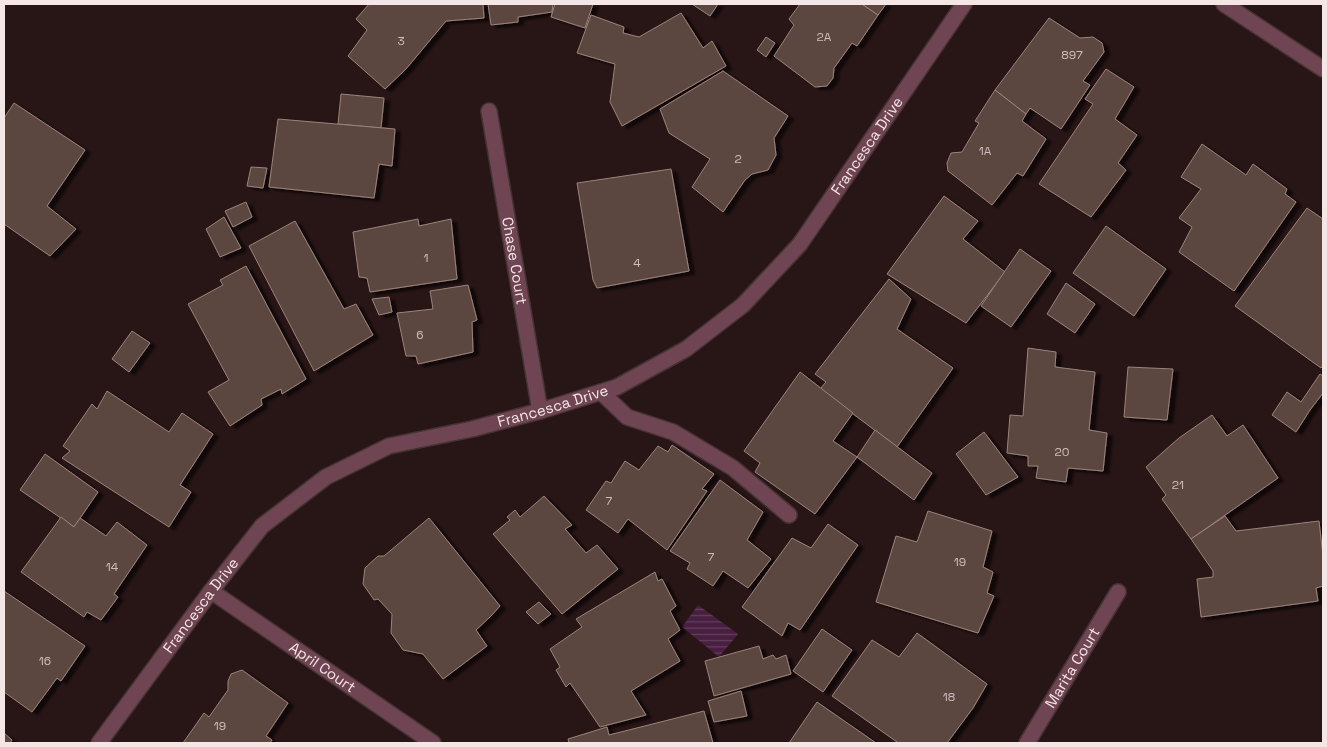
<svg xmlns="http://www.w3.org/2000/svg" width="1327" height="747" font-family="'Space Grotesk',sans-serif">
<style>
.water{fill:url(#water-rules)}
.building{fill:#5c4740;stroke:#9b837b;filter:url(#shadow)}
.lines{fill:none;stroke-linecap:round;stroke-linejoin:round}
.minor-casing{stroke:#453233;stroke-width:18}
.minor{stroke:#6f4554;stroke-width:15}
.labels{text-anchor:middle;stroke-width:4;stroke-linejoin:round;paint-order:stroke}
.number-label{font-size:12px;fill:#cfbebc}
.street-label{font-size:15px;fill:#f5e6e6;stroke:#0b0405}
</style>
<defs>
<pattern id="water-rules" width="6" height="5" patternUnits="userSpaceOnUse" patternTransform="scale(1.25)"><rect width="6" height="5" fill="#481f40"/><path d="M0 2.5h6" fill="none" stroke="#63405c"/></pattern>
<filter id="shadow"><feDropShadow dx="5.5" dy="3" stdDeviation="1" flood-color="#0009"/></filter>
</defs>
<rect width="100%" height="100%" fill="#281516"/>
<polygon class="water" points="698,605 738,634 719,657 682,627"/>
<g class="building">
<polygon points="369,4 483,4 484,18 446,21 406,69 385,89 348,56 367,30 356,19"/>
<polygon points="488,4 553,4 552,12 518,17 518,22 491,25"/>
<polygon points="555,4 593,4 585,28 551,17"/>
<polygon points="692,4 718,4 710,16"/>
<polygon points="800,4 862,4 878,15 857,46 852,43 834,68 833,78 827,86 815,87 774,56 794,25 789,19"/>
<polygon points="862,4 886,4 878,15"/>
<polygon points="681,13 703,48 712,41 726,66 622,126 610,102 615,64 577,53 591,15 624,27 623,33 639,37"/>
<polygon points="1049,18 1080,38 1093,37 1102,43 1104,52 1083,81 1090,85 1061,129 1030,108 1026,114 995,90"/>
<polygon points="766,37 775,43 766,57 757,50"/>
<polygon points="1106,69 1134,87 1115,119 1137,135 1118,163 1126,170 1091,217 1039,184 1093,104 1085,99"/>
<polygon points="723,71 788,116 774,138 776,155 768,170 752,174 745,180 723,212 692,187 710,159 669,133 660,109"/>
<polygon points="995,90 1026,114 1022,121 1046,139 1023,176 1017,173 992,205 948,171 947,163 951,153 962,152 979,123 975,121"/>
<polygon points="341,94 384,98 381,128 338,124"/>
<polygon points="14,103 85,150 47,206 76,229 50,256 4,224 4,118"/>
<polygon points="278,119 395,129 392,166 379,164 374,198 269,187"/>
<polygon points="1202,144 1246,175 1253,164 1287,189 1285,194 1296,202 1234,291 1179,252 1192,227 1179,218 1201,189 1181,177"/>
<polygon points="251,167 267,168 263,188 247,186"/>
<polygon points="671,169 689,271 597,288 593,280 577,183"/>
<polygon points="944,196 978,221 963,239 1005,272 966,323 887,274"/>
<polygon points="246,202 252,217 233,227 225,211"/>
<polygon points="1307,208 1323,219 1323,365 1321,368 1235,306"/>
<polygon points="224,217 241,248 220,257 206,229"/>
<polygon points="418,219 419,226 451,219 457,279 370,292 367,278 359,277 353,232"/>
<polygon points="295,221 344,309 356,304 373,335 314,371 249,246"/>
<polygon points="1106,226 1166,269 1134,316 1073,273"/>
<polygon points="1020,249 1051,271 1011,327 981,306"/>
<polygon points="246,266 306,379 282,394 281,389 261,399 262,405 230,426 208,392 229,380 188,304 223,285 220,280"/>
<polygon points="889,279 911,299 897,329 953,368 897,447 820,389 826,382 815,374"/>
<polygon points="1066,283 1095,304 1075,333 1047,314"/>
<polygon points="468,285 477,320 472,322 473,352 418,364 416,356 406,356 397,313 433,309 430,291"/>
<polygon points="389,297 392,312 379,315 372,299"/>
<polygon points="132,331 150,343 129,372 112,359"/>
<polygon points="1028,348 1056,352 1055,367 1095,372 1089,430 1107,433 1103,471 1068,468 1066,482 1036,478 1038,466 1028,466 1028,456 1007,453 1010,415 1023,416"/>
<polygon points="1128,367 1173,369 1167,420 1124,417"/>
<polygon points="800,372 853,413 833,441 857,457 815,514 755,472 760,463 744,451"/>
<polygon points="1320,374 1323,376 1323,393 1310,410 1296,432 1272,415 1287,392 1301,402"/>
<polygon points="107,391 169,432 182,413 213,434 180,485 191,492 169,527 62,458 70,451 63,446 92,404 97,409"/>
<polygon points="1212,415 1227,436 1243,425 1278,478 1191,539 1162,499 1166,495 1146,467 1179,438"/>
<polygon points="875,430 932,473 914,500 857,457"/>
<polygon points="984,432 1018,477 986,495 956,454"/>
<polygon points="672,445 714,474 702,489 707,491 667,550 628,519 618,533 586,510 606,481 611,483 625,461 639,470 658,446 668,452"/>
<polygon points="45,454 98,492 74,527 20,490"/>
<polygon points="720,480 763,512 747,540 771,559 748,588 723,571 713,586 687,569 690,563 670,551"/>
<polygon points="544,496 572,525 565,529 586,553 597,545 618,569 562,614 493,534 510,520 507,517 515,510 520,517"/>
<polygon points="928,511 992,531 983,567 993,572 987,593 994,596 978,633 876,602 896,536 917,542"/>
<polygon points="1225,516 1236,531 1319,521 1323,556 1323,586 1316,588 1318,601 1201,617 1197,579 1213,577 1213,571 1191,539"/>
<polygon points="61,517 74,527 80,518 106,536 117,522 147,545 114,594 118,597 101,620 87,612 84,617 21,572"/>
<polygon points="429,518 500,606 491,616 476,630 487,646 443,679 423,654 403,650 391,633 392,614 378,599 374,600 363,584 365,568 378,556 384,556"/>
<polygon points="828,524 858,545 800,630 788,623 782,636 742,607 792,538 811,548"/>
<polygon points="655,572 658,581 662,579 676,606 670,611 680,630 668,639 680,661 631,691 646,715 600,727 570,683 566,687 556,670 560,667 550,649 582,627 576,619"/>
<polygon points="4,591 85,646 61,681 57,678 32,712 4,692"/>
<polygon points="539,602 551,614 538,624 526,612"/>
<polygon points="822,629 852,650 823,692 793,671"/>
<polygon points="917,633 987,684 973,708 947,743 896,743 897,742 832,696 872,640 899,657"/>
<polygon points="759,646 763,659 773,655 776,659 786,655 791,674 714,696 705,661"/>
<polygon points="242,670 288,703 266,736 272,740 270,743 183,743 204,713 209,717 228,690 228,681 231,674"/>
<polygon points="741,691 747,716 714,722 708,701"/>
<polygon points="817,702 876,743 789,743"/>
<polygon points="704,711 713,743 569,743 568,739 607,727 609,735"/>
<polygon points="4,733 12,740 10,743 4,743"/>
</g>
<g class="lines">
<g class="minor-casing">
<g id="minor">
<polyline points="1224,4 1323,69"/>
<path id="s1" d="M489 111 540 411"/>
<polyline points="601,392 627,417 673,432 733,468 789,515"/>
<path id="s2" d="M211 591 433 743"/>
<path id="s3" d="M99 743 211 591 262 526 326 477 389 446 472 429 540 411 617 387 686 349 743 305 800 244 964 4"/>
<path id="s4" d="M1027 743 1118 592"/>
</g>
</g>
<use href="#minor" class="minor"/>
</g>
<g class="labels">
<g class="number-label">
<text x="824" y="41">2A</text>
<text x="401" y="45">3</text>
<text x="1072" y="59">897</text>
<text x="985" y="155">1A</text>
<text x="738" y="163">2</text>
<text x="426" y="262">1</text>
<text x="637" y="267">4</text>
<text x="420" y="339">6</text>
<text x="1062" y="456">20</text>
<text x="1178" y="489">21</text>
<text x="609" y="505">7</text>
<text x="711" y="561">7</text>
<text x="960" y="566">19</text>
<text x="112" y="571">14</text>
<text x="45" y="665">16</text>
<text x="949" y="701">18</text>
<text x="220" y="730">19</text>
</g>
<g class="street-label">
<text dy="5" stroke="none"><textPath href="#s3" startOffset="1011">Francesca Drive</textPath></text>
<text dy="5" stroke="none"><textPath href="#s1" startOffset="152">Chase Court</textPath></text>
<text dy="5" stroke="none"><textPath href="#s3" startOffset="591">Francesca Drive</textPath></text>
<text dy="5" stroke="none"><textPath href="#s3" startOffset="171">Francesca Drive</textPath></text>
<text dy="5" stroke="none"><textPath href="#s2" startOffset="135">April Court</textPath></text>
<text dy="5" stroke="none"><textPath href="#s4" startOffset="88">Marita Court</textPath></text>
</g>
</g>
<rect width="1327" height="747" fill="none" stroke="#f5e6e6" stroke-width="10"/>
</svg>
